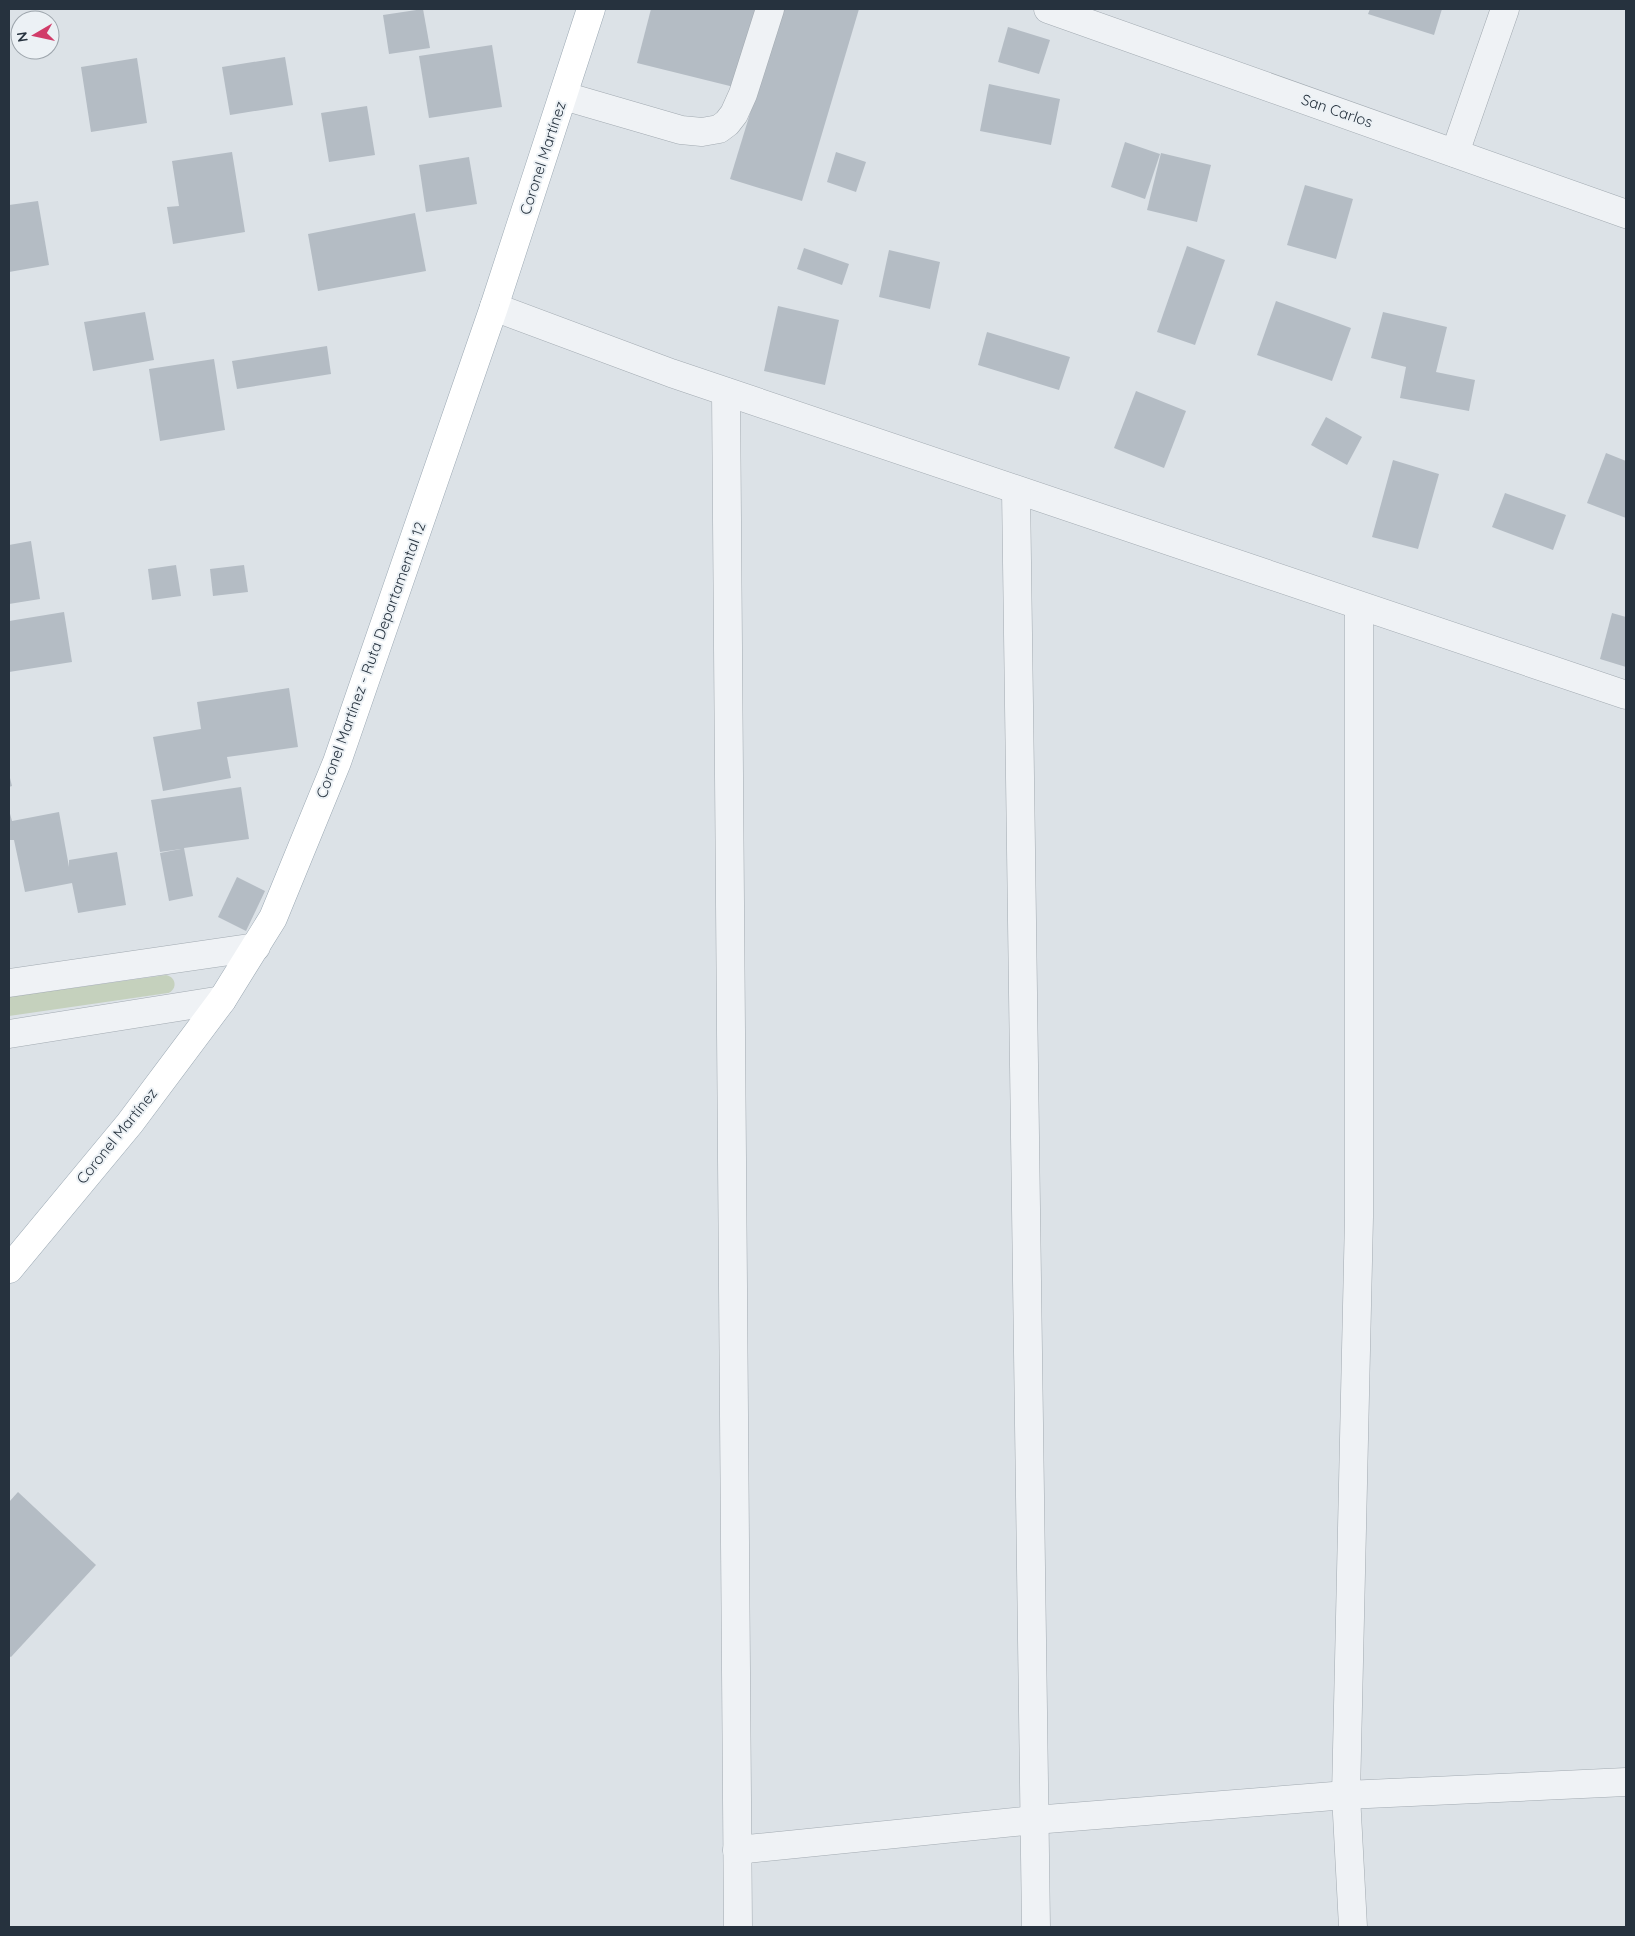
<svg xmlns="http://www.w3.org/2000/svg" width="1635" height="1936" font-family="Quicksand,sans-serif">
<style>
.green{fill:#c5d1bd}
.building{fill:#b4bcc4}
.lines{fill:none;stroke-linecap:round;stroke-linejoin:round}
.minor-casing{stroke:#a2aab1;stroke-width:29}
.major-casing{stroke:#9ba8b3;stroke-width:29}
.minor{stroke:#eff2f5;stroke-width:28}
.major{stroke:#fff;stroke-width:28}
.labels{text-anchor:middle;stroke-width:4;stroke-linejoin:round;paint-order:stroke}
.street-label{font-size:15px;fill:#26323e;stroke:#ecf1f5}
</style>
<rect width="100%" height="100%" fill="#dce2e7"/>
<path class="green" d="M166 975C176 977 178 989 168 993L9 1016V997Z"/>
<g class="building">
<polygon points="423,9 430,48 389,54 383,15"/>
<polygon points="651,9 762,9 742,89 637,63"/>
<polygon points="782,9 859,9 802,201 730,179"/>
<polygon points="1370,9 1442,9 1434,35 1368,14"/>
<polygon points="1008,27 1050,40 1039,74 998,62"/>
<polygon points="492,45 502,107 429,118 419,56"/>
<polygon points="285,57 293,105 230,115 222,67"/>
<polygon points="137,58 147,123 91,132 81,67"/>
<polygon points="989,84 1060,99 1051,145 980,131"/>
<polygon points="367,106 375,155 329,162 321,113"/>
<polygon points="1125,142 1160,154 1145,199 1111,187"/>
<polygon points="232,152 245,232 173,244 167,207 179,206 172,161"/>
<polygon points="836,152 866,162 856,192 827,182"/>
<polygon points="1161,153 1211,165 1197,222 1147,210"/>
<polygon points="469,157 477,204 426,212 419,165"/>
<polygon points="1305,185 1353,199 1336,259 1287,245"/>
<polygon points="38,201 49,265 9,272 9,205"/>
<polygon points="415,213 426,271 318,291 308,234"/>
<polygon points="1187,246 1225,260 1195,345 1157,332"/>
<polygon points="804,248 849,264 842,285 797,269"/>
<polygon points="889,250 940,262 930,309 879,297"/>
<polygon points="1276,301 1351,328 1332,381 1257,355"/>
<polygon points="778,306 839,320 825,385 764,371"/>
<polygon points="145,312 154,360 93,371 84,322"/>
<polygon points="1383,312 1447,327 1436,372 1475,380 1469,411 1400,398 1406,367 1371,358"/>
<polygon points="987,332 1070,357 1059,390 978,365"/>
<polygon points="327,346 331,374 237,389 232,361"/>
<polygon points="214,359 225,430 160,441 149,369"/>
<polygon points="1136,391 1186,411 1164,468 1114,448"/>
<polygon points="1326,417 1362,437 1347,465 1311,445"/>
<polygon points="1606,453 1626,461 1626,518 1587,503"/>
<polygon points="1393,460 1439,474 1418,549 1372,537"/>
<polygon points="1505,493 1566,515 1553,550 1492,527"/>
<polygon points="31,541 40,599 9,604 9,545"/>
<polygon points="176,565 181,596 152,600 148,569"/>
<polygon points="244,565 248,592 213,596 210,569"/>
<polygon points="64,612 72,662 9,672 9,621"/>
<polygon points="1612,613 1626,617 1626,667 1600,659"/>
<polygon points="289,688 298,747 227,757 231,778 163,791 153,737 201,729 197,702"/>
<polygon points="9,774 12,786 9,787"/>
<polygon points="241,787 249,839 184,848 193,896 169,901 160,853 181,849 160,852 151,800"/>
<polygon points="9,810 12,821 59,812 69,867 69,860 117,852 126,905 78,913 72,883 25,892 14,840 9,840"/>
<polygon points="237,877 265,891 246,931 218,917"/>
<polygon points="18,1492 96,1565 11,1657 9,1656 9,1502"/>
</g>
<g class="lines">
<g class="minor-casing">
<g id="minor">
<polyline points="1048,9 1626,214"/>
<polyline points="564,96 681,130 702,132 719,129 727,123 734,114 743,94 770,9"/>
<polyline points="1455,153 1505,9"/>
<polyline points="494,307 671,373 1626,695"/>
<polyline points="726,392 738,1927"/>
<polyline points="1016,490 1036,1927"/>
<polyline points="9,983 256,947"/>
<polyline points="9,1034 222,1000"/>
<polyline points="737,1850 1034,1820 1346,1795 1626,1782"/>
<polyline points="1353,1927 1346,1795 1359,1217 1359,606"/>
</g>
</g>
<g class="major-casing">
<polyline id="major" points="9,1269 130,1123 222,1000 273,918 337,762 494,307 591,9"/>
</g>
<use href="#minor" class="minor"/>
<use href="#major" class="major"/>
</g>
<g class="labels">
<g class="street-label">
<text transform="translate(1337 111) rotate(19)" y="5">San Carlos</text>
<text transform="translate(543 158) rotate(-72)" y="5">Coronel Martínez</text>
<text transform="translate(371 660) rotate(-70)" y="5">Coronel Martínez - Ruta Departamental 12</text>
<text transform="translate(117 1136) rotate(-51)" y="5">Coronel Martínez</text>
</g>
</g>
<rect width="1635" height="1936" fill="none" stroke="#26323e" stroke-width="20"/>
<g transform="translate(35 35) rotate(261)"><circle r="24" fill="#ecf1f5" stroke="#9da5ac"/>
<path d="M0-4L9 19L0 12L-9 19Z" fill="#d13c69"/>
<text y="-8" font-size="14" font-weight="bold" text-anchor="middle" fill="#26323e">N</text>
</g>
</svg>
